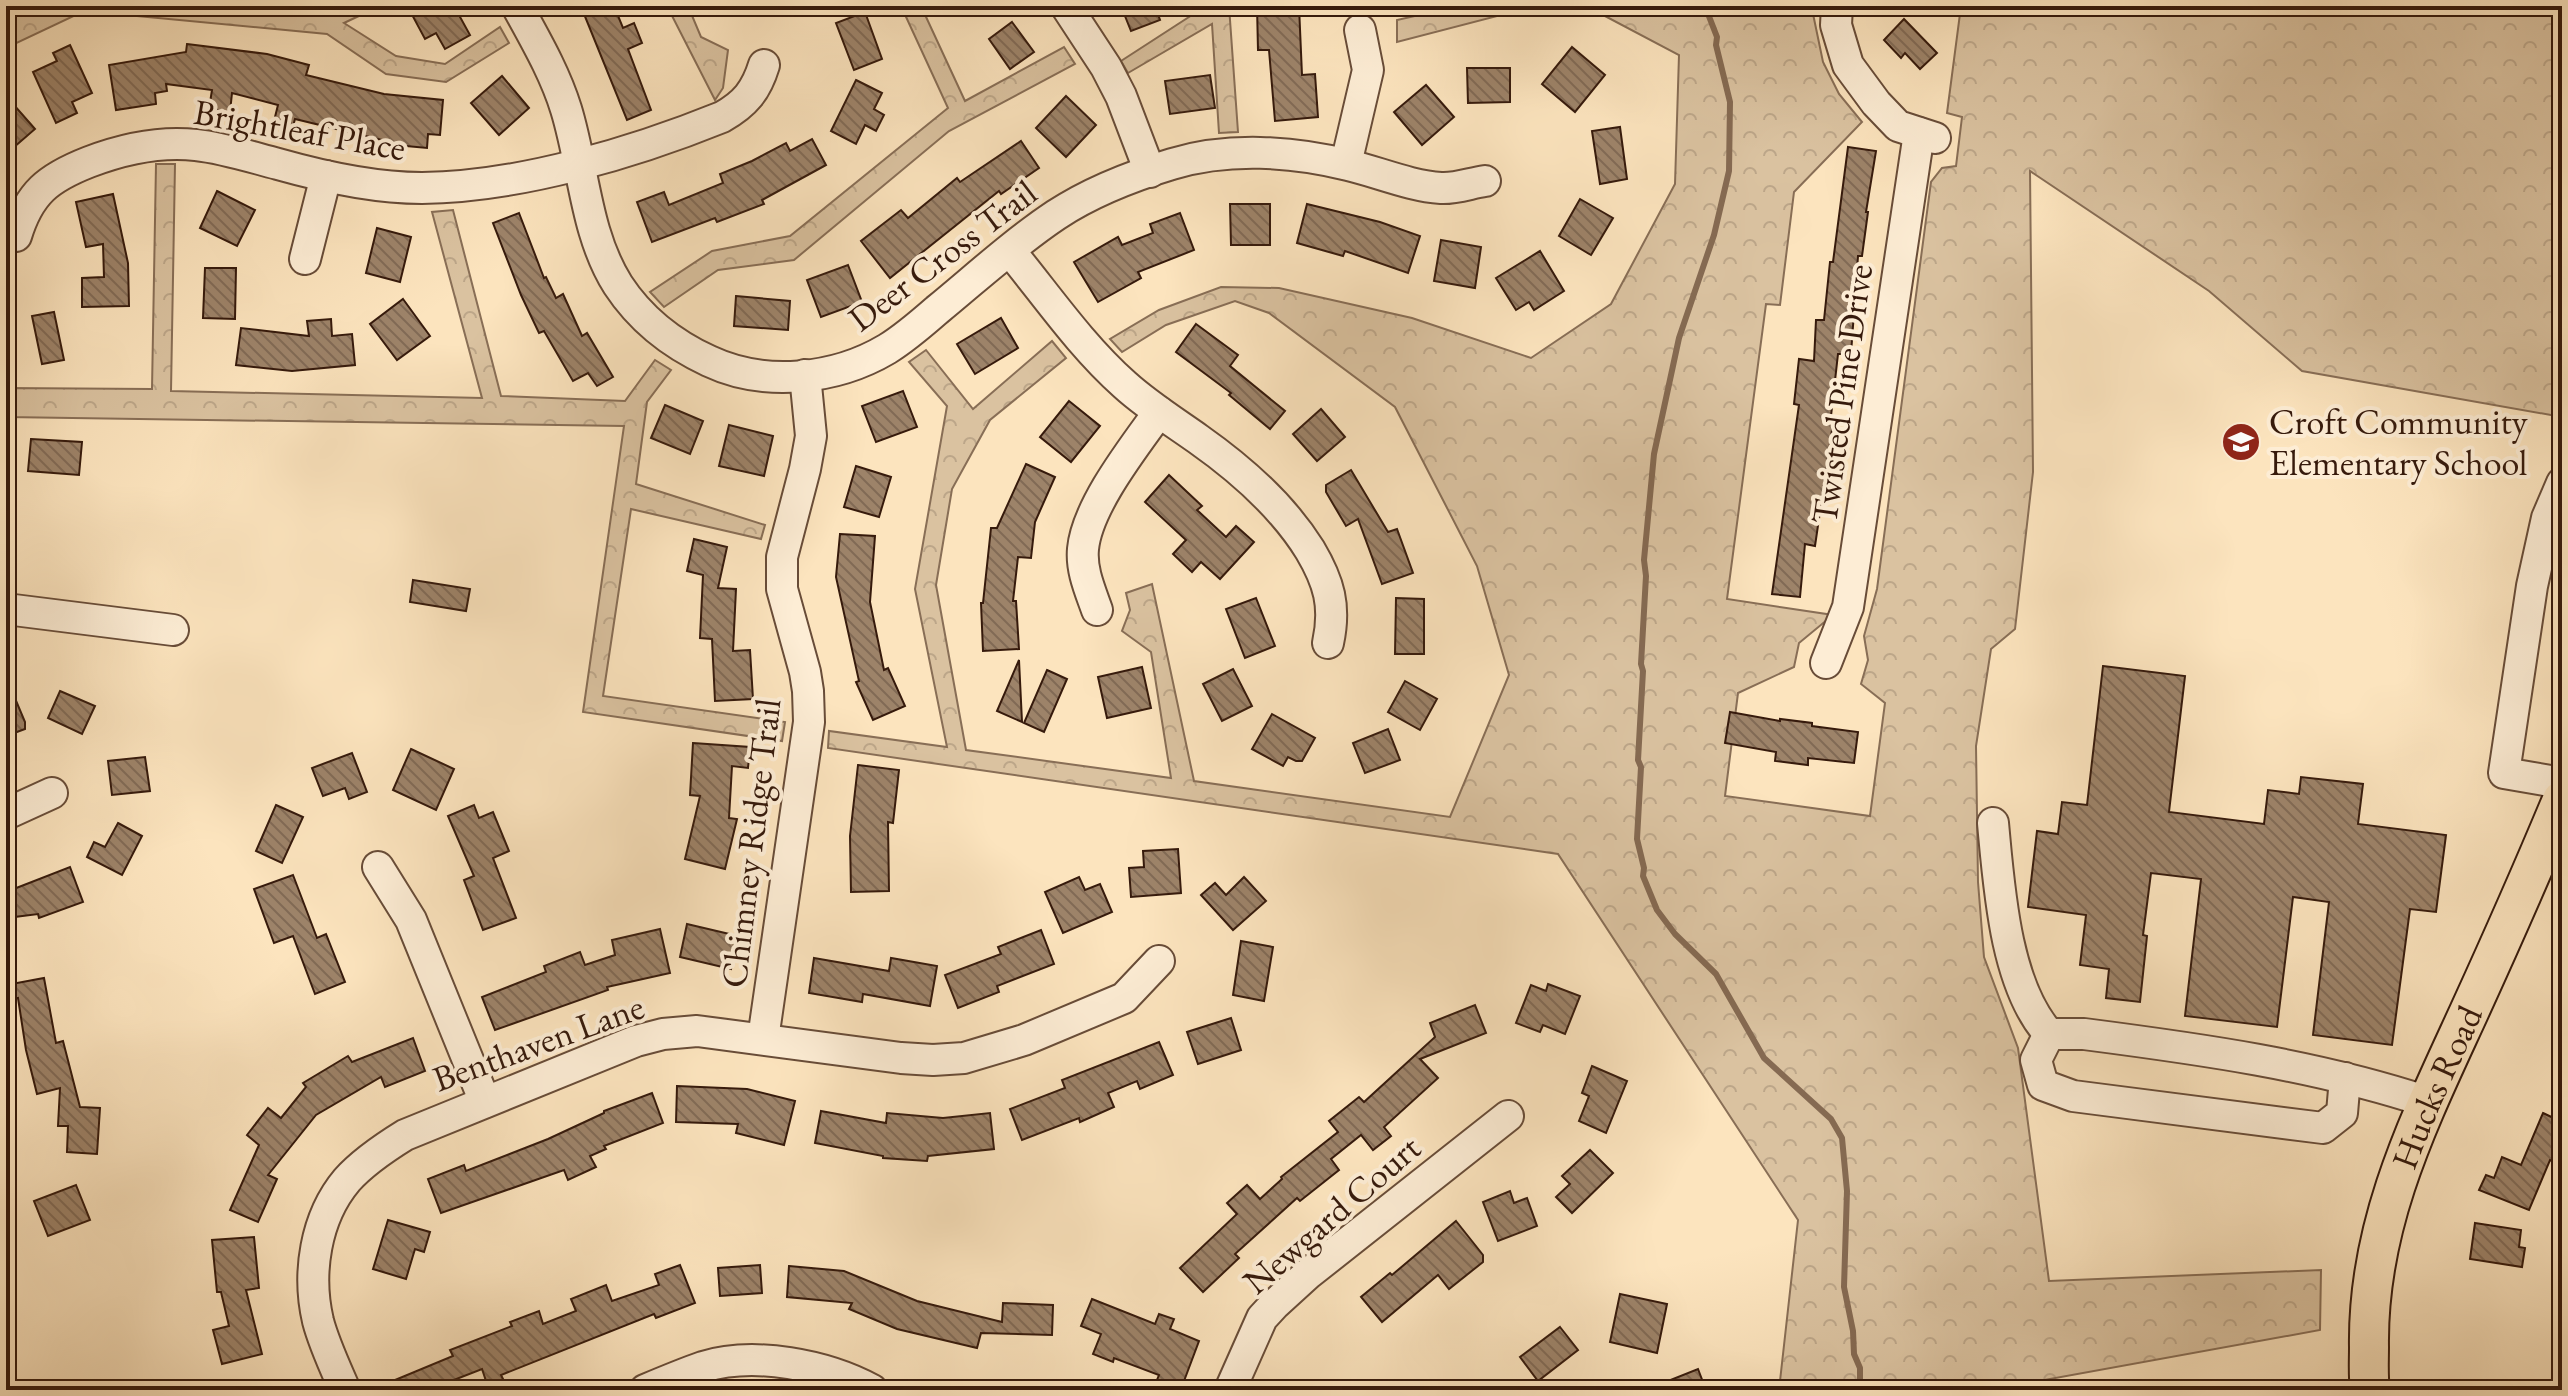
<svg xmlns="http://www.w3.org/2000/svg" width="2568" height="1396" font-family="'EB Garamond',serif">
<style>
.forest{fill:url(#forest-crowns);stroke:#886e56;stroke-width:2}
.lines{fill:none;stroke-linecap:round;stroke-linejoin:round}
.stream{stroke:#856a52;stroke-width:6}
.building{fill:url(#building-back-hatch);stroke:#361a0c;stroke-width:2}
.minor-casing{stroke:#684c38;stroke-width:34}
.major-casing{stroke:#361a0c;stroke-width:42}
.minor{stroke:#fdedd5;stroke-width:30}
.major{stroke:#fce4be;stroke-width:38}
.labels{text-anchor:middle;stroke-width:8;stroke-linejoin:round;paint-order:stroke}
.street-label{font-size:36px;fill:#361a0c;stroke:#fdedd5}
.poi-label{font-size:36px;fill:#361a0c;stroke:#fdedd5;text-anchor:start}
</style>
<defs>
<pattern id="forest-crowns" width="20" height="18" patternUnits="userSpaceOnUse" patternTransform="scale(2)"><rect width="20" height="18" fill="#dac2a0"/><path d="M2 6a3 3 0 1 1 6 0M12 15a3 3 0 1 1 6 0" fill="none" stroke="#bca689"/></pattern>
<pattern id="building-back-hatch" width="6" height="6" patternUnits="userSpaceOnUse" patternTransform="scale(2)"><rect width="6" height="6" fill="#9d8369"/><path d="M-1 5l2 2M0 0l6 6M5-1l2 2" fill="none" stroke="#816a55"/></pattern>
</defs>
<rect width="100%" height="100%" fill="#fce4be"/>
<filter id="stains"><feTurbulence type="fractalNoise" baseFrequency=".0025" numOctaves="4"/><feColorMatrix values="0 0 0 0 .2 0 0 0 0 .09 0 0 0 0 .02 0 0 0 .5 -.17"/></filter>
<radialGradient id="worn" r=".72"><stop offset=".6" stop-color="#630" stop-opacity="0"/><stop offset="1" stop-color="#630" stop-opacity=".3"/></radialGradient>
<g class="forest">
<polygon points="6,6 380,6 344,23 396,56 445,64 500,27 509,43 446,82 386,74 327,34 84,11 6,48"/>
<polygon points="667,6 688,6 701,37 728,50 723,88 715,100"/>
<polygon points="901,6 921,6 965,101 1064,47 1075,64 949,131 794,260 718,270 664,307 650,292 712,251 790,236 948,108"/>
<polygon points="1206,6 1229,6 1238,132 1219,133 1212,24 1128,73 1121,61"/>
<polygon points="1459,6 1536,6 1397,42 1397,20"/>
<polygon points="1586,6 1789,6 1812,9 1823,62 1839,94 1862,122 1794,192 1780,305 1766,304 1727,599 1833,615 1799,643 1794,667 1738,693 1725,796 1870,816 1885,703 1861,684 1868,660 1864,636 1877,589 1931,182 1942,168 1956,166 1962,117 1947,113 1961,6 2562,6 2562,417 2302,371 2209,291 2030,171 2033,472 2015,629 1991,649 1976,746 1978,882 1984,957 2018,1048 2049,1281 2321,1270 2320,1330 1989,1390 1779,1390 1798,1220 1558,854 828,748 829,731 947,747 915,589 947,406 909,362 926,350 973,409 1052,341 1066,358 990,420 952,489 936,585 966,750 1171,778 1151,652 1122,631 1130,610 1126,593 1152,584 1194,781 1450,817 1509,675 1477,566 1395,407 1269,313 1235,301 1166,325 1122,352 1110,339 1159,310 1221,287 1279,288 1412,318 1531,358 1611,304 1675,184 1679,55"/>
<polygon points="156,164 175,164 171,391 482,398 432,212 453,210 501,396 625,401 655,360 671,370 647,402 636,484 765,525 761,539 631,509 603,696 785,722 782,741 583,712 624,426 6,417 6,388 152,389"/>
</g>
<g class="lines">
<polyline class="stream" points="1705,6 1717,37 1716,45 1730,102 1729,171 1714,235 1679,338 1654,454 1644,560 1646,576 1641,664 1643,671 1638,760 1641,767 1637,839 1644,868 1643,876 1657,910 1675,934 1716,974 1764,1058 1831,1119 1842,1138 1847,1191 1844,1287 1853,1331 1854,1354 1860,1368 1860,1390"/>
</g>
<g class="building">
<polygon points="419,6 454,6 470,35 445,49 436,33 425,39 410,11"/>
<polygon points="603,6 614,6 623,28 634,23 642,43 628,49 651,110 627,120 584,14"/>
<polygon points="1121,6 1155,6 1160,20 1131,31"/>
<polygon points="1257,6 1299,6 1302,75 1315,74 1318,117 1275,121 1269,50 1258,50"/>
<polygon points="865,12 882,59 854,70 836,23"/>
<polygon points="1904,19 1937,53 1920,69 1905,53 1901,58 1884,40"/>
<polygon points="1012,22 1034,52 1010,69 989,39"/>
<polygon points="187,44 267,54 309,65 306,75 384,94 443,100 440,135 428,134 427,148 385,144 386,141 295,119 292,130 273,125 278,105 232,93 230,112 209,109 212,90 166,84 167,91 155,93 156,104 116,110 109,65 186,52"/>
<polygon points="70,45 92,93 72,102 77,113 56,123 33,72 57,61 53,53"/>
<polygon points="1572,47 1605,75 1575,112 1542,84"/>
<polygon points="1467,68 1510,68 1510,102 1468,103"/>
<polygon points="1210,75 1215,108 1170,114 1165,81"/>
<polygon points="502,76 529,108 499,135 471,103"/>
<polygon points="856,80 882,93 874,109 884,115 876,131 865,125 856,144 831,131"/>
<polygon points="1426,85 1454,117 1422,145 1394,112"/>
<polygon points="6,96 35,129 6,154"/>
<polygon points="1066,96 1096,125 1066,157 1036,128"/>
<polygon points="1620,127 1627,179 1600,184 1592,131"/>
<polygon points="812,139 826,165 762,200 764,204 717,222 715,218 652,242 637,202 664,192 669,205 723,183 720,174 752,161 786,143 790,151"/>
<polygon points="1021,141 1039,168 1001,194 999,191 890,278 861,241 901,210 908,218 957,178 960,182"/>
<polygon points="1848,147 1876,151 1866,212 1868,212 1862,256 1858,256 1851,354 1838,354 1831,416 1834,416 1815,546 1805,544 1800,597 1772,594 1799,405 1794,404 1799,359 1814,361 1816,320 1824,320 1830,262 1833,262"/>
<polygon points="217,191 255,210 237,246 200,228"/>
<polygon points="113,194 128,263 129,306 82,307 82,278 104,277 103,244 86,247 76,202"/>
<polygon points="1580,199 1613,218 1591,255 1559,236"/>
<polygon points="1230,204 1270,204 1270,245 1231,245"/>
<polygon points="1307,204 1380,222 1420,236 1408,273 1345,251 1343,256 1297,243"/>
<polygon points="519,213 544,278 546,277 556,298 563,294 582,336 587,333 613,377 597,386 588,373 573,381 544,331 539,333 521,295 493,223"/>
<polygon points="1180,213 1194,250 1138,272 1141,278 1098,302 1074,262 1118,237 1122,245 1153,233 1150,224"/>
<polygon points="377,228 411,237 400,282 366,273"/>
<polygon points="1441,240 1481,247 1475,288 1434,281"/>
<polygon points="1540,251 1564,291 1534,310 1529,302 1516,310 1496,278"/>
<polygon points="848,265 862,302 821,317 807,280"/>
<polygon points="205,268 236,268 235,319 203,318"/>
<polygon points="736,296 790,301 788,330 734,326"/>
<polygon points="403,299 430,336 397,360 370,324"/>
<polygon points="54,312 64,360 42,364 32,316"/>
<polygon points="1001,318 1018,348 975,374 957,344"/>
<polygon points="331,319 332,336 352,334 355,365 292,371 236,365 241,328 309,336 307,321"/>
<polygon points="1196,324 1238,355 1230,366 1285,411 1270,429 1229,395 1231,393 1176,352"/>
<polygon points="903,391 917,427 876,442 862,406"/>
<polygon points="1069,401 1100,426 1071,462 1040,437"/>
<polygon points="665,405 703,421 690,454 651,438"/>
<polygon points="1321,409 1345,437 1317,461 1293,434"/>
<polygon points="729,425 773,436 764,476 719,466"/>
<polygon points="31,439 82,442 79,475 28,471"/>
<polygon points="1026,464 1055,477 1035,522 1031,558 1018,557 1013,601 1016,601 1019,649 983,651 981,603 983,603 991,528 997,528"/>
<polygon points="856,466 891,477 879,517 844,507"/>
<polygon points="1351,470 1388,532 1397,529 1413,573 1382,584 1358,519 1346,526 1326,492 1326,485"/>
<polygon points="1169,475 1202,506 1197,510 1226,537 1236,526 1254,542 1220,579 1201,562 1192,572 1173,554 1186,540 1145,502"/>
<polygon points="840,534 875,536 870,602 884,670 888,668 905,706 873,720 856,682 859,681 836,577"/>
<polygon points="694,539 727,547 718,588 736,589 733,651 750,650 753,699 715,701 712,639 700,638 703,575 687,571"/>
<polygon points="413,580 470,589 466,611 410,602"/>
<polygon points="1256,598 1275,646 1245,658 1226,609"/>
<polygon points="1396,598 1424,599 1424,654 1395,654"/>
<polygon points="1019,660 1022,722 997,711"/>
<polygon points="2103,666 2185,676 2169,812 2264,824 2268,790 2299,794 2301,777 2363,784 2358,824 2446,835 2436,912 2410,909 2392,1045 2313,1035 2329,902 2293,897 2277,1027 2185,1016 2201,879 2151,873 2143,935 2147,936 2140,1002 2106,998 2109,969 2080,965 2086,915 2028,907 2037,831 2058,834 2062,802 2087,805"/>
<polygon points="1142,667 1151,708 1107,718 1098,677"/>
<polygon points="1233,669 1252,706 1222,721 1203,684"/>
<polygon points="1047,670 1067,679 1044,732 1024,723"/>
<polygon points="6,677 25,722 25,729 6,736"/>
<polygon points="1405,681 1437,699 1420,730 1388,712"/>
<polygon points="60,691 95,706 82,734 48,718"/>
<polygon points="1730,712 1780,721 1780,719 1812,723 1812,726 1858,732 1854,763 1808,758 1808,765 1775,761 1776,752 1725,743"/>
<polygon points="1272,714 1315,738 1302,761 1296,761 1288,757 1283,766 1252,749"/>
<polygon points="1388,729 1400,760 1365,773 1353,743"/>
<polygon points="693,743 750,747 748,768 732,766 729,818 737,819 725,869 685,859 700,796 690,795"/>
<polygon points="411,749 454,769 436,810 393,790"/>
<polygon points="352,753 367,792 349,799 345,788 323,796 312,768"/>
<polygon points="145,757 150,791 112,795 108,761"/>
<polygon points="858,765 899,770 893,823 888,822 889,891 851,892 850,836"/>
<polygon points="276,805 303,817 282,863 256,851"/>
<polygon points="474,805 479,818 493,812 509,851 493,858 516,918 483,930 464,880 474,876 448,816"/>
<polygon points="118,823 142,836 122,875 87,857 94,842 105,847"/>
<polygon points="1178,849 1181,893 1131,897 1129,868 1144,867 1143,851"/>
<polygon points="70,867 83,902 39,918 38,914 6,918 6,892"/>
<polygon points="293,875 317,938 326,934 345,982 315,994 293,936 274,943 254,889"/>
<polygon points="1079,877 1085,890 1100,884 1112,912 1063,933 1045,892"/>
<polygon points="1244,877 1266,901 1233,930 1201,895 1215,883 1226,895"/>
<polygon points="687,924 738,936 731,969 680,957"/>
<polygon points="660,929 670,973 607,987 608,990 495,1030 482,997 546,972 544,966 580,952 585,965 615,955 612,940"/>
<polygon points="1041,930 1054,964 997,986 999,992 958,1008 945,975 1001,954 998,947"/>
<polygon points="1241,941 1273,947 1264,1001 1233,995"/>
<polygon points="814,958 889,971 891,958 937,966 930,1006 863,994 862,1002 809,993"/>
<polygon points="44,978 56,1043 63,1041 80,1107 100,1108 97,1154 67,1152 68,1126 58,1126 60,1088 37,1094 26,1050 18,998 6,1000 6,985"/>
<polygon points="1548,984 1580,996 1565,1034 1543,1025 1540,1032 1516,1023 1531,985 1546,991"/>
<polygon points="1475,1005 1486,1033 1420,1059 1438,1078 1384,1127 1391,1136 1373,1150 1361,1135 1331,1159 1339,1170 1300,1201 1297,1198 1235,1254 1239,1258 1203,1292 1180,1268 1237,1214 1227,1203 1247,1185 1260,1199 1282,1179 1281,1177 1338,1132 1329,1121 1359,1097 1364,1102 1435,1037 1430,1023"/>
<polygon points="1231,1018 1241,1050 1198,1064 1187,1032"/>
<polygon points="413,1038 425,1071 385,1087 381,1077 316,1115 268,1175 277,1179 258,1222 230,1210 259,1145 247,1135 268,1108 281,1118 306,1087 303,1083 348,1056 352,1062"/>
<polygon points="1159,1042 1173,1075 1140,1089 1137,1081 1108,1093 1114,1107 1080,1122 1079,1118 1022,1140 1010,1109 1065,1088 1062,1080"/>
<polygon points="1592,1066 1627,1081 1606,1133 1579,1121 1589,1096 1582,1093"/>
<polygon points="677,1086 747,1089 795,1101 784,1145 736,1133 738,1124 676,1122"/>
<polygon points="652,1093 663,1123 604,1146 606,1149 590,1156 596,1167 568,1180 564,1170 441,1213 428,1179 464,1165 466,1171 548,1139 604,1113 604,1111"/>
<polygon points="821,1111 886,1123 887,1113 943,1118 990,1113 994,1149 928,1156 927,1161 883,1158 883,1156 815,1143"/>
<polygon points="2543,1113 2562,1122 2562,1166 2550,1160 2529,1210 2479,1190 2486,1175 2494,1178 2502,1157 2521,1165"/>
<polygon points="1590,1150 1613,1173 1572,1213 1556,1197 1570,1184 1562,1176"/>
<polygon points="76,1185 90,1220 48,1236 34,1201"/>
<polygon points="1510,1191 1514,1203 1527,1198 1537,1226 1498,1241 1483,1202"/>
<polygon points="388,1220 430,1232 424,1252 415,1249 406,1279 373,1269"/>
<polygon points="1456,1221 1483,1255 1483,1262 1449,1289 1438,1275 1382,1322 1361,1297 1390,1273 1392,1275"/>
<polygon points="2475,1223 2521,1230 2519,1247 2525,1248 2522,1267 2470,1259"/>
<polygon points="254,1237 259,1288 246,1290 262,1354 222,1364 213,1330 229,1326 221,1292 217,1292 212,1240"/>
<polygon points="680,1265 695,1303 656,1318 654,1314 501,1375 504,1381 488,1387 482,1369 441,1385 442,1390 371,1390 453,1356 450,1350 512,1326 510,1322 539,1311 543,1324 576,1311 571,1299 606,1285 612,1301 659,1285 655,1274"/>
<polygon points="760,1265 762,1293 720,1296 718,1268"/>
<polygon points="789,1266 844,1271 917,1301 1002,1322 1003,1303 1053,1305 1052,1335 981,1333 977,1348 897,1329 849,1309 852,1303 787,1297"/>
<polygon points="1620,1294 1667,1304 1657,1353 1610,1342"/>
<polygon points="1092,1299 1155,1324 1159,1314 1174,1319 1170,1329 1199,1341 1181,1389 1157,1380 1159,1375 1114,1358 1113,1362 1093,1354 1101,1334 1081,1326"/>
<polygon points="1560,1327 1578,1350 1538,1381 1520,1357"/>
<polygon points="1698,1369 1706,1390 1648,1390 1648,1389"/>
</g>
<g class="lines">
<g class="minor-casing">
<g id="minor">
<path d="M517 6C535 39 555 73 566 109 584 167 585 233 618 285 641 320 672 344 709 361 764 387 835 380 887 349 905 338 921 324 937 310 976 278 1014 243 1056 215 1091 192 1132 176 1172 164 1228 147 1292 151 1348 165 1378 172 1410 186 1441 188 1455 189 1471 183 1485 181"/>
<polyline points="1066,6 1106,67 1121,96 1150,172"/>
<polyline points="1837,6 1836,25 1848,65 1876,103 1898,126 1935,138"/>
<polyline points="1346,164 1368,70 1360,30"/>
<path d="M16 236C29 193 48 178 89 162 123 149 159 141 196 145 224 148 251 157 278 164 324 177 374 188 422 188 519 187 633 153 722 117 745 104 756 91 764 65"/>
<path d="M1010 251C1047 296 1081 346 1125 385 1147 405 1174 422 1198 439 1242 470 1282 505 1310 550 1329 582 1336 606 1328 643"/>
<polyline points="305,259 326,176"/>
<polyline points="2562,483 2547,518 2532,586 2504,773 2562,783"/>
<polyline points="6,609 173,630"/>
<path d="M1097 610C1090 590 1081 570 1083 549 1087 506 1134 447 1159 412"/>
<polyline points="1826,663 1848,607 1919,133"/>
<polyline points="6,814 52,793"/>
<path d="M1993 823C1999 887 2005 985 2049 1034H2084C2200 1049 2316 1065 2428 1102"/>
<polyline points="378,867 411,920 485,1102"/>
<polyline points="2049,1034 2036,1060 2043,1085 2073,1096 2323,1128 2342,1113 2345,1078"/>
<polyline points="763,1039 809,722 808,691 805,672 782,589 782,557 805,469 811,436 805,375"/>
<path d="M345 1390C335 1367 324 1344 318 1321 307 1274 315 1218 347 1180 363 1162 384 1148 405 1135L636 1041 663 1034 697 1031 901 1058 933 1060 964 1058 1024 1040 1124 998 1159 961"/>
<path d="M645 1390C664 1382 683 1374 703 1367 754 1351 826 1365 872 1390"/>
<polyline points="1230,1390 1262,1318 1274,1305 1308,1274 1508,1116"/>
</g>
</g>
<g class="major-casing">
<g id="major">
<path id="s1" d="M2370 1390C2368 1376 2369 1362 2369 1347 2367 1224 2419 1121 2469 1012 2501 942 2532 872 2562 800"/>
</g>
</g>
<use href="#minor" class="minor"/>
<use href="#major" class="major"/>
</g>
<defs>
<g id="school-disc" transform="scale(2)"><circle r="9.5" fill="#8f2418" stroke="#fdedd5"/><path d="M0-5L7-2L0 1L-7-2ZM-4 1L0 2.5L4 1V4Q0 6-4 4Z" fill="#fff"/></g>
</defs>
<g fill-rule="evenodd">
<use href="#school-disc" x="2241" y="442"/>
</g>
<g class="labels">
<g class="street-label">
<text transform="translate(300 129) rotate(10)" y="13">Brightleaf Place</text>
<text transform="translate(942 255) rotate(-37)" y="13">Deer Cross Trail</text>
<text transform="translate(1841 394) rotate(-82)" y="13">Twisted Pine Drive</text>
<text transform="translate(750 843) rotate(-83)" y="13">Chimney Ridge Trail</text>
<text transform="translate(538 1042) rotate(-20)" y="13">Benthaven Lane</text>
<text dy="13" stroke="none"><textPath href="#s1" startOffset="314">Hucks Road</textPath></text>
<text transform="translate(1331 1214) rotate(-41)" y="13">Newgard Court</text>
</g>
<g class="poi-label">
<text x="2269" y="434">Croft Community<tspan x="2269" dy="41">Elementary School</tspan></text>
</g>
</g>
<rect width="2568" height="1396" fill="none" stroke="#fce4be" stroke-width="32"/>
<rect x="8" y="8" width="2552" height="1380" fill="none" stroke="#361a0c" stroke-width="4"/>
<rect x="16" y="16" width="2536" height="1364" fill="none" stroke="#361a0c" stroke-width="2"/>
<rect width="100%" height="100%" filter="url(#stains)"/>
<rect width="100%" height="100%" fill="url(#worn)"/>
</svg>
